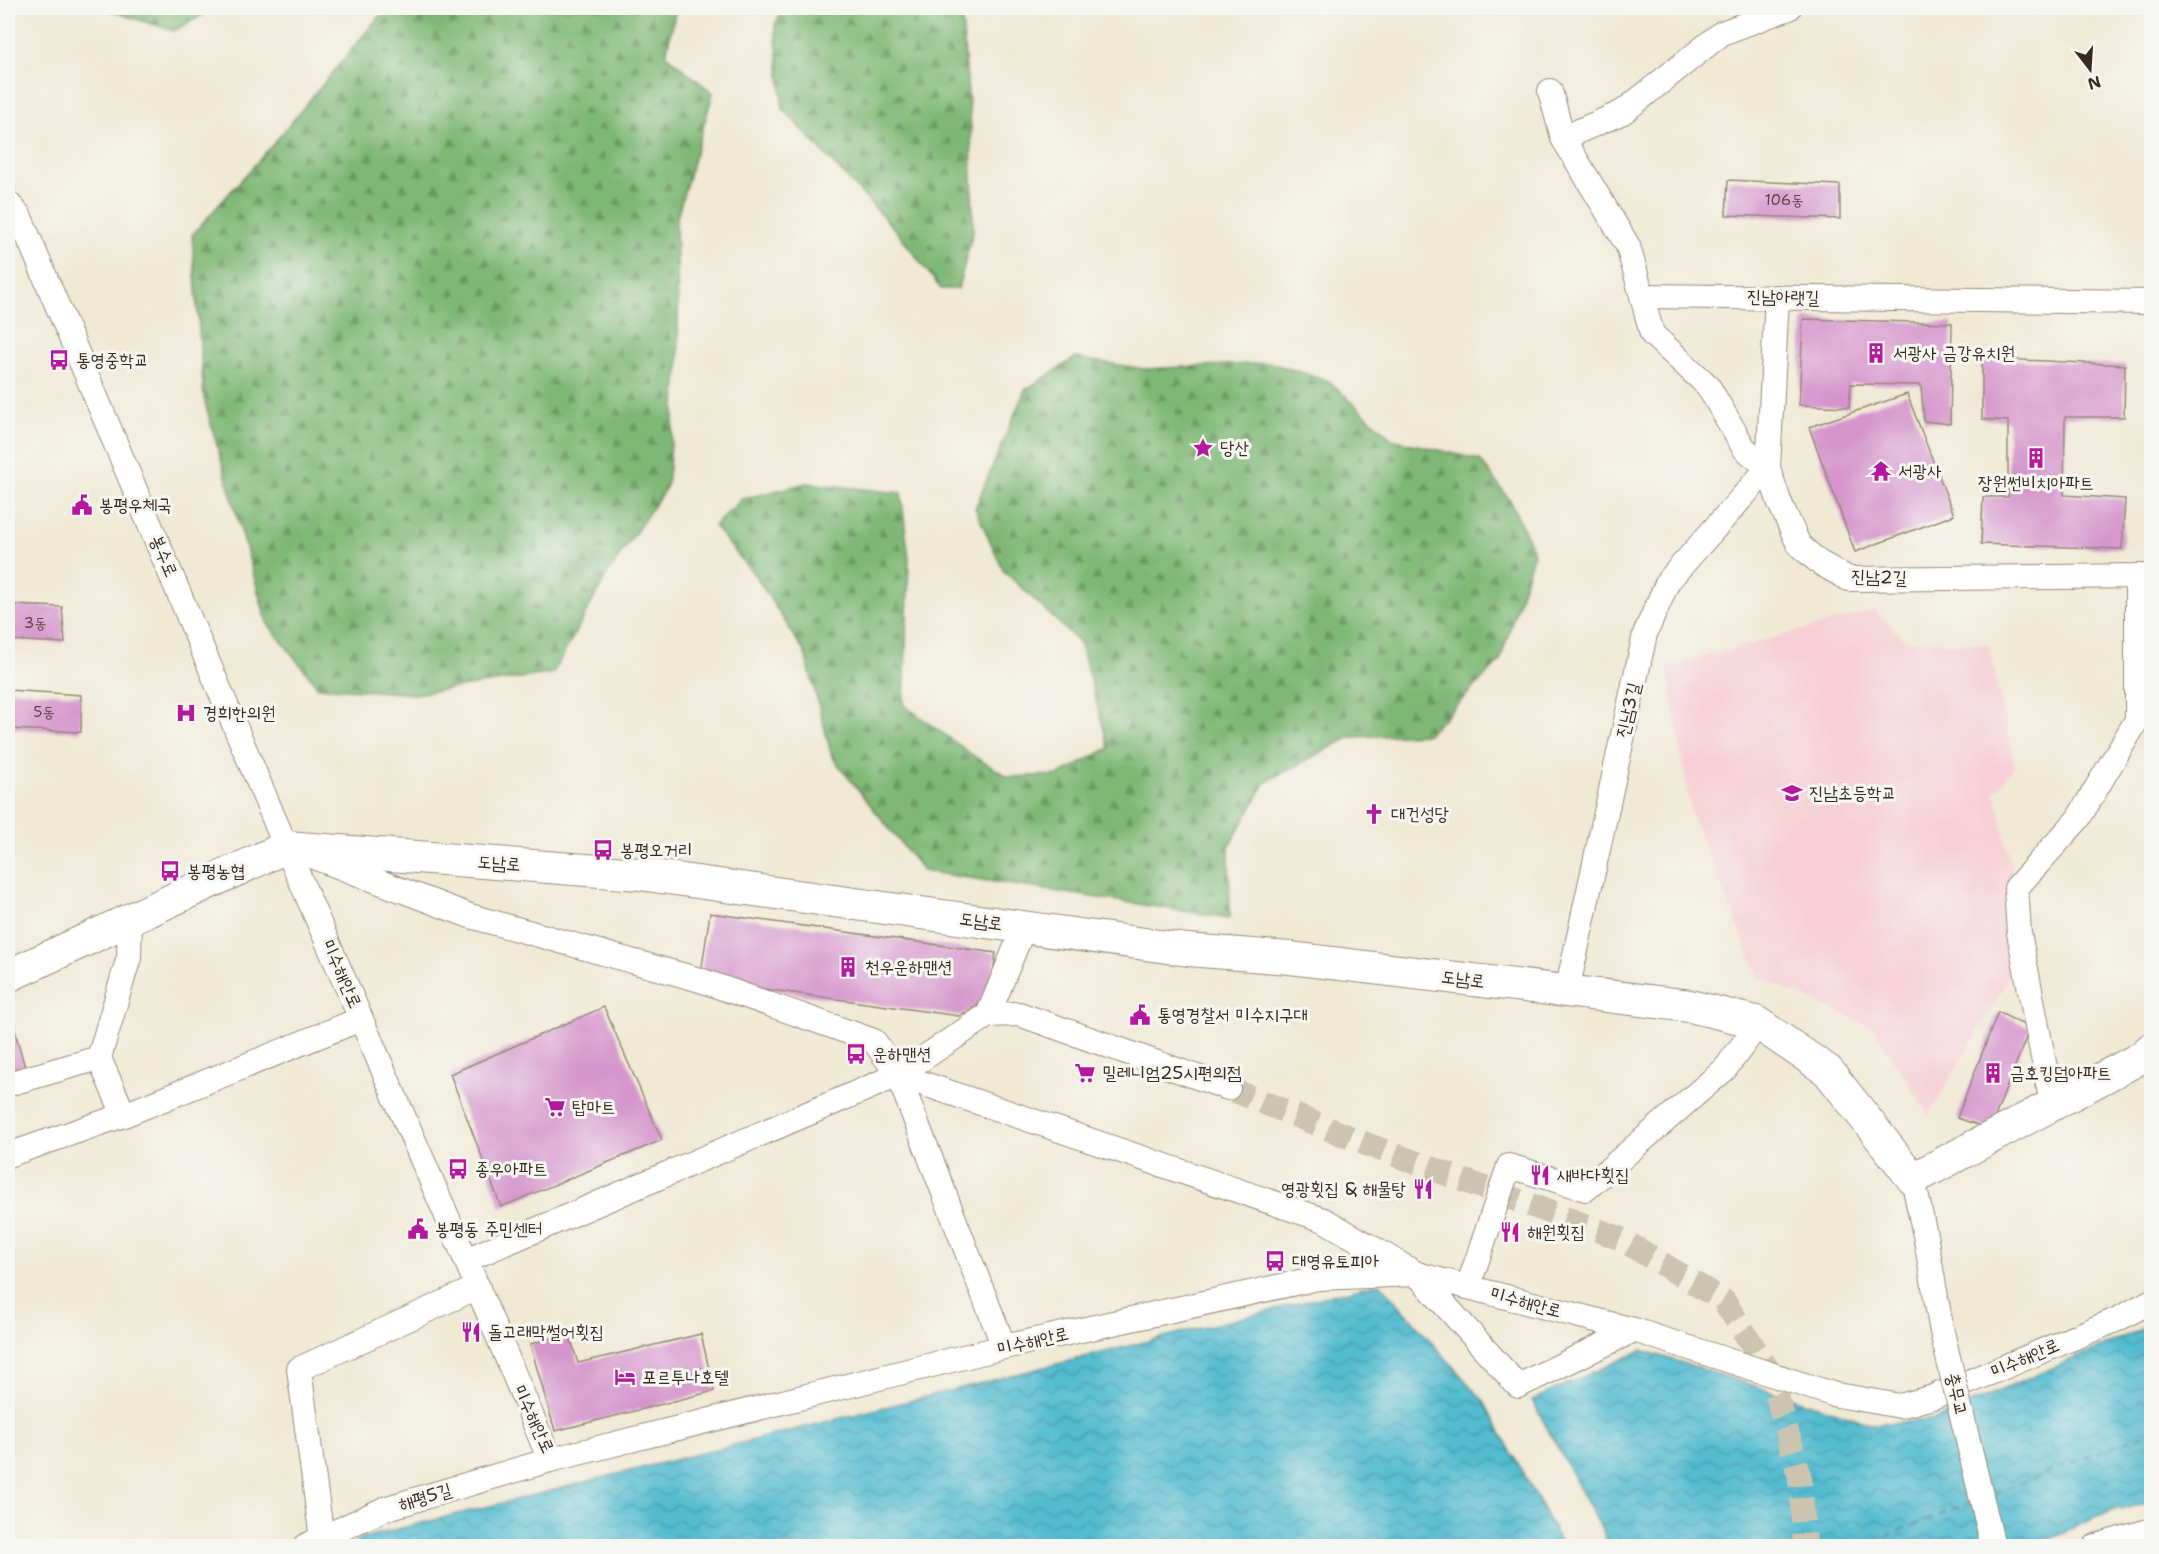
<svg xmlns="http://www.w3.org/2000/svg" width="2159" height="1554" font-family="'Shantell Sans','Poor Story',sans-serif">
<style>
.built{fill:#f6cfd6}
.forest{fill:url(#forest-firs);stroke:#5d714a;stroke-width:1.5}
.water{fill:url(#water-waves);stroke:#477377;stroke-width:1.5}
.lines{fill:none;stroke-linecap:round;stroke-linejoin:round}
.ferry{stroke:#435d5c;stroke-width:1.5;stroke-dasharray:8 6;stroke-linecap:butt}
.building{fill:#d594cc}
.minor-tunnel{stroke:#ccc3b0;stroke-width:24;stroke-dasharray:24 12;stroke-linecap:butt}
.minor-casing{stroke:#968a79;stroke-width:26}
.major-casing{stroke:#968a79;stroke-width:34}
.minor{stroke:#fff;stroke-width:24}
.major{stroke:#fff;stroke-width:32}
.minor-bridge-casing{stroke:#968a79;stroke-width:26;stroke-linecap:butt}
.minor-bridge{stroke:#fff;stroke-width:24}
.labels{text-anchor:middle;stroke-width:6;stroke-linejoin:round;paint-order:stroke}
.number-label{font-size:15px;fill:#62444a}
.street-label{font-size:18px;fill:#3b2a1e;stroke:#f6f6f2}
.poi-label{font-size:18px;fill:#3b2a1e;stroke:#f6f6f2;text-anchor:start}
</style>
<defs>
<pattern id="forest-firs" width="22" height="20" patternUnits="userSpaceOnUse" patternTransform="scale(1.5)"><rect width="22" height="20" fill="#7fb876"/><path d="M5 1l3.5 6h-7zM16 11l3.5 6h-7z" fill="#699660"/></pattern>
<pattern id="water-waves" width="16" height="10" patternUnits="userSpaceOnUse" patternTransform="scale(1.5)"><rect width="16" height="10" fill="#53bcd0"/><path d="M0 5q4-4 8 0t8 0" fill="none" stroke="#4699a8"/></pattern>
</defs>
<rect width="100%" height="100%" fill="#f6f6f2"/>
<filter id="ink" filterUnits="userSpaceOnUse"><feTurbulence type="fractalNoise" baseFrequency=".0167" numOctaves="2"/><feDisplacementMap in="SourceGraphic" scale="12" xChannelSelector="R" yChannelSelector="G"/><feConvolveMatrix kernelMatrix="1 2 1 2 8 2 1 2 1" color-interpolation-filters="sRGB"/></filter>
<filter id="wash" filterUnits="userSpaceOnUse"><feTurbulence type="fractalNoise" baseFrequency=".008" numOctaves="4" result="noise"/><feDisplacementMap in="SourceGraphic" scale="24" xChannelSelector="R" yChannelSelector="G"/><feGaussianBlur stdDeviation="1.35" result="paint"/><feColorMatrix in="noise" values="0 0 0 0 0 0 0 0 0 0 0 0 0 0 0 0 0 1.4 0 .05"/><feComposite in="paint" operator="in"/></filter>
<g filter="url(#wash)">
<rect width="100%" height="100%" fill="#f0e9d4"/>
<polygon class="built" points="1875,610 1905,640 1989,645 2015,766 1995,792 2014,878 2011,974 1929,1115 1874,1028 1759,977 1691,813 1667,667"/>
<g class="forest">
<polygon points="102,8 215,8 174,31"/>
<polygon points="386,8 676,8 666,55 713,93 676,220 679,365 667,486 608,573 553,673 415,694 318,687 267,623 204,399 192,235 275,142"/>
<polygon points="784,8 958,8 962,20 971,129 973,231 958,289 941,289 898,233 783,109 775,25"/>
<polygon points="1075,358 1144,369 1271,363 1329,381 1392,439 1480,460 1511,502 1534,553 1500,661 1428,734 1350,737 1266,782 1229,846 1230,918 923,871 832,757 805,653 757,578 714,526 742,499 807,483 901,493 909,559 904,705 978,759 1009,777 1059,775 1109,748 1080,643 1003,570 975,508 1025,390"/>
</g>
<g class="water">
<polygon points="1380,1283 1484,1402 1563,1546 350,1546 362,1538"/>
<polygon points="2151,1325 2151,1503 2114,1510 2031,1546 1594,1546 1607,1539 1532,1400 1642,1350 1873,1424 1933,1420"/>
</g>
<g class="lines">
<g class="ferry">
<polyline points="1993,1494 2152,1431"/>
<polyline points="1860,1546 1972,1502"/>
</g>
</g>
<g id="blocks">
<g class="building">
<polygon points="1728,180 1840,185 1840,219 1726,215"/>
<polygon points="1803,319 1952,323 1950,424 1924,421 1921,385 1851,384 1849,407 1799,405"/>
<polygon points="1982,358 2125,365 2124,417 2065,417 2064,495 2125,499 2122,549 1981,544 1983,497 2008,497 2008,421 1982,419"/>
<polygon points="1907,394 1954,515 1855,552 1809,427"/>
<polygon points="8,605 62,607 65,643 8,640"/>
<polygon points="8,690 81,695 81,732 8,729"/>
<polygon points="710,913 996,953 990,998 959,1016 700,980"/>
<polygon points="8,1007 26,1071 8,1077"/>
<polygon points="604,1007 662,1140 501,1207 450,1074"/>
<polygon points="1998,1012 2030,1028 1990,1129 1957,1118"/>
<polygon points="569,1334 578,1363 701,1334 714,1391 555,1431 530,1344"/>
</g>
</g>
</g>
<g filter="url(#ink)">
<use href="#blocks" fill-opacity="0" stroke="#968a79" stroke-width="1.5"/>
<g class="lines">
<polyline class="minor-tunnel" points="1228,1088 1366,1144 1619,1238 1724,1301 1771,1374 1800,1478 1805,1546"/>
<g class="minor-casing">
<g id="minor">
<polyline points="1550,91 1563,138 1628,246 1642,296 2152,302"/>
<polyline points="1563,138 1623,112 1722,33 1789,8"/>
<polyline points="8,203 19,215 286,847 466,1260 550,1460 1004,1347 1318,1278 1417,1274 1634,1330 1832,1394 1900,1406 1933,1397 2118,1319 2152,1301"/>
<polyline points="1777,297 1768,468 1779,501 1799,545 1820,563 1849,579 2152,576"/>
<polyline points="311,856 470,916 700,980 874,1041 898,1075 988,1015 1019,1014 1228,1088"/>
<polyline points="1567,991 1645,634 1668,581 1768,468 1744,448 1708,386 1652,334 1642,296"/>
<polyline points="988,1015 1024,927"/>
<polyline points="99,1058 124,1115"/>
<polyline points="898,1075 1004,1347"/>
<polyline points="8,1084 99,1058 129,957 130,918"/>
<polyline points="2052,1104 2019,933 2016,888 2078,819 2137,720 2137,576"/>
<polyline points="8,1155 124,1115 361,1019"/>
<polyline points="1913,1179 1926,1240"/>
<polyline points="466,1260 898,1075 1324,1220 1417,1274 1518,1386 1634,1330"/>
<polyline points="1468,1287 1509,1166 1586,1189 1725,1069 1748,1038 1756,1022"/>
<polyline points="322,1539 299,1369 478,1287"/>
<polyline points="305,1546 384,1509 550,1460"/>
<polyline points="2096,1546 2152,1530"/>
</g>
</g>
<g class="major-casing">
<polyline id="major" points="8,976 286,847 639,874 1188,950 1290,958 1690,1006 1756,1022 1828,1071 1913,1179 2142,1057 2152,1048"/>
</g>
<use href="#minor" class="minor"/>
<use href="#major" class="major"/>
<g class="minor-bridge-casing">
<polyline id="minor-bridge" points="1926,1240 1942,1332 1993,1546"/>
</g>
<use href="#minor-bridge" class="minor-bridge"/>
</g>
</g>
<defs>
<g id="building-bare" transform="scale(1.62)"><path d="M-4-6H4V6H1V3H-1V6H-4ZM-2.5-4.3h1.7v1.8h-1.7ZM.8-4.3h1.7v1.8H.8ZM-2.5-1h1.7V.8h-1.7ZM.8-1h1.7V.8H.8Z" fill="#b5179e" stroke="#f6f6f2" stroke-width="2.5" paint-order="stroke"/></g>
<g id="bus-bare" transform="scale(1.62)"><path d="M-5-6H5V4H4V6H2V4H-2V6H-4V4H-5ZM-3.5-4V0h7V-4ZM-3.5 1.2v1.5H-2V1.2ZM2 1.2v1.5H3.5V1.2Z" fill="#b5179e" stroke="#f6f6f2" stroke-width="2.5" paint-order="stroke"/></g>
<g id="sight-bare" transform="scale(1.62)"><path d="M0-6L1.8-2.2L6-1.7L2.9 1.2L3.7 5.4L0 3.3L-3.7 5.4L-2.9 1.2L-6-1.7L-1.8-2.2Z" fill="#b5179e" stroke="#f6f6f2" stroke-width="2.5" paint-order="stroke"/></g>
<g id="temple-bare" transform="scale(1.62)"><path d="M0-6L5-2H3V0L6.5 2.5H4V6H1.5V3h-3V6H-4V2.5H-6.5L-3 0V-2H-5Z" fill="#b5179e" stroke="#f6f6f2" stroke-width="2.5" paint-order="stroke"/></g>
<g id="civic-bare" transform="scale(1.62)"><path d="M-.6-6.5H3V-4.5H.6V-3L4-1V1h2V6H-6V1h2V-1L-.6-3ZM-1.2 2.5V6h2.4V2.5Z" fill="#b5179e" stroke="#f6f6f2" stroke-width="2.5" paint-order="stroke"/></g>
<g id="hospital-bare" transform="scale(1.62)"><path d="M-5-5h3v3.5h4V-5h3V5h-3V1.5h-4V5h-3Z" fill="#b5179e" stroke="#f6f6f2" stroke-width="2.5" paint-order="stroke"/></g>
<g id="school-bare" transform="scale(1.62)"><path d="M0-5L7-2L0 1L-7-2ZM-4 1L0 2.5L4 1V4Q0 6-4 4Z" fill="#b5179e" stroke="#f6f6f2" stroke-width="2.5" paint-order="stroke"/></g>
<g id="church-bare" transform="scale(1.62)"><path d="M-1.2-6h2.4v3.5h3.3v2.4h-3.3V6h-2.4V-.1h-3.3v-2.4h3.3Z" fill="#b5179e" stroke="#f6f6f2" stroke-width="2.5" paint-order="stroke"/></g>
<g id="supermarket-bare" transform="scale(1.62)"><path d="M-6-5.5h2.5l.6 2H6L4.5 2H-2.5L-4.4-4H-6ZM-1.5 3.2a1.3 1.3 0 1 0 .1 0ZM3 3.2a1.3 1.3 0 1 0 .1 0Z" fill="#b5179e" stroke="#f6f6f2" stroke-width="2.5" paint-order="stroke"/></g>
<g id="restaurant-bare" transform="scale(1.62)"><path d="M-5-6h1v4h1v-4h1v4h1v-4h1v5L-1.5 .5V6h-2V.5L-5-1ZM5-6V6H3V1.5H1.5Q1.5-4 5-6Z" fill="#b5179e" stroke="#f6f6f2" stroke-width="2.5" paint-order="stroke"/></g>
<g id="hotel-bare" transform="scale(1.62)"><path d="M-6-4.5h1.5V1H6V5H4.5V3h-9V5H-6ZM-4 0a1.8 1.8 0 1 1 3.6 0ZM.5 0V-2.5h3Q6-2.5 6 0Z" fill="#b5179e" stroke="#f6f6f2" stroke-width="2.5" paint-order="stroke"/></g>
</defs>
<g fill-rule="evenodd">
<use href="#building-bare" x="1876" y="353"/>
<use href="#bus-bare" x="59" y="360"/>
<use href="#sight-bare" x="1203" y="448"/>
<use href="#building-bare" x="2036" y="458"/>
<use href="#temple-bare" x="1881" y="471"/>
<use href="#civic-bare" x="82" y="505"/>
<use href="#hospital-bare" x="186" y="713"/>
<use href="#school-bare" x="1792" y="793"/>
<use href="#church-bare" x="1374" y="814"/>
<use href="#bus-bare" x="603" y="850"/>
<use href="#bus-bare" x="170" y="871"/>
<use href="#building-bare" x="848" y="967"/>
<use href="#civic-bare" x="1140" y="1015"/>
<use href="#bus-bare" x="856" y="1054"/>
<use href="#supermarket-bare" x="1085" y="1073"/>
<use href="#building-bare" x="1993" y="1073"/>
<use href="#supermarket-bare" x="555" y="1107"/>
<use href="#bus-bare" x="458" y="1169"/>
<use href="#restaurant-bare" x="1540" y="1175"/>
<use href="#restaurant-bare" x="1423" y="1189"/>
<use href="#civic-bare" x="418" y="1229"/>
<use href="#restaurant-bare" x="1510" y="1232"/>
<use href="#bus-bare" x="1275" y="1261"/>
<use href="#restaurant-bare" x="471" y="1332"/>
<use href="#hotel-bare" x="625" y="1377"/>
</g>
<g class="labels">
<g class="number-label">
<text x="1784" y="205">106동</text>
<text x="35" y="628">3동</text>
<text x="44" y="717">5동</text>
</g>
<g class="street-label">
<text transform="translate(1783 297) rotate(1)" y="6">진남아랫길</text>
<text transform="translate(164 556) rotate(67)" y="6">봉수로</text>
<text transform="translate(1879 577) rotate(2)" y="6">진남2길</text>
<text transform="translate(1628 710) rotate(-77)" y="6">진남3길</text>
<text transform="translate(499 863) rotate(4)" y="6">도남로</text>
<text transform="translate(981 921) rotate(8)" y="6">도남로</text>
<text transform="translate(342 974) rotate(66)" y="6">미수해안로</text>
<text transform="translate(1463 979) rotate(7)" y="6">도남로</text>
<text transform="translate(1526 1302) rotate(15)" y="6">미수해안로</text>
<text transform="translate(1033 1341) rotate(-13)" y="6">미수해안로</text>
<text transform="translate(2025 1358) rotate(-23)" y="6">미수해안로</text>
<text transform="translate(1957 1394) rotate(77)" y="6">충무교</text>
<text transform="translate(534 1419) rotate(65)" y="6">미수해안로</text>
<text transform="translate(425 1497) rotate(-17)" y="6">해평5길</text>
</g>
<g class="poi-label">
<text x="1893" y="359">서광사 금강유치원</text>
<text x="76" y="366">통영중학교</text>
<text x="1220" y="454">당산</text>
<text x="1898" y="477">서광사</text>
<text x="2036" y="489" text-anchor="middle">장원썬비치아파트</text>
<text x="99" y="511">봉평우체국</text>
<text x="203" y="719">경희한의원</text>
<text x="1809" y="799">진남초등학교</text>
<text x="1391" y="820">대건성당</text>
<text x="620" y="856">봉평오거리</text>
<text x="187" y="877">봉평농협</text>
<text x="865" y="973">천우운하맨션</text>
<text x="1157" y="1021">통영경찰서 미수지구대</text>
<text x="873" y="1060">운하맨션</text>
<text x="1102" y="1079">밀레니엄25시편의점</text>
<text x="2010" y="1079">금호킹덤아파트</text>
<text x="572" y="1113">탑마트</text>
<text x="475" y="1175">종우아파트</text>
<text x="1557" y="1181">새바다횟집</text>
<text x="1406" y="1195" text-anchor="end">영광횟집 &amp; 해물탕</text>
<text x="435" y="1235">봉평동 주민센터</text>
<text x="1527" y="1238">해원횟집</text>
<text x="1292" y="1267">대영유토피아</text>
<text x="488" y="1338">돌고래막썰어횟집</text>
<text x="642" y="1383">포르투나호텔</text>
</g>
</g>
<rect width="2159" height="1554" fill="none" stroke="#f6f6f2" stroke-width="30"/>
<g transform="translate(2090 69) rotate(163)" stroke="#f6f6f2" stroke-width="4.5" paint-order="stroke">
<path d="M0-4.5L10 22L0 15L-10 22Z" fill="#3b2a1e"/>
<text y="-9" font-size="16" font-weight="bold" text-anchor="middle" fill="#3b2a1e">N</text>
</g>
</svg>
